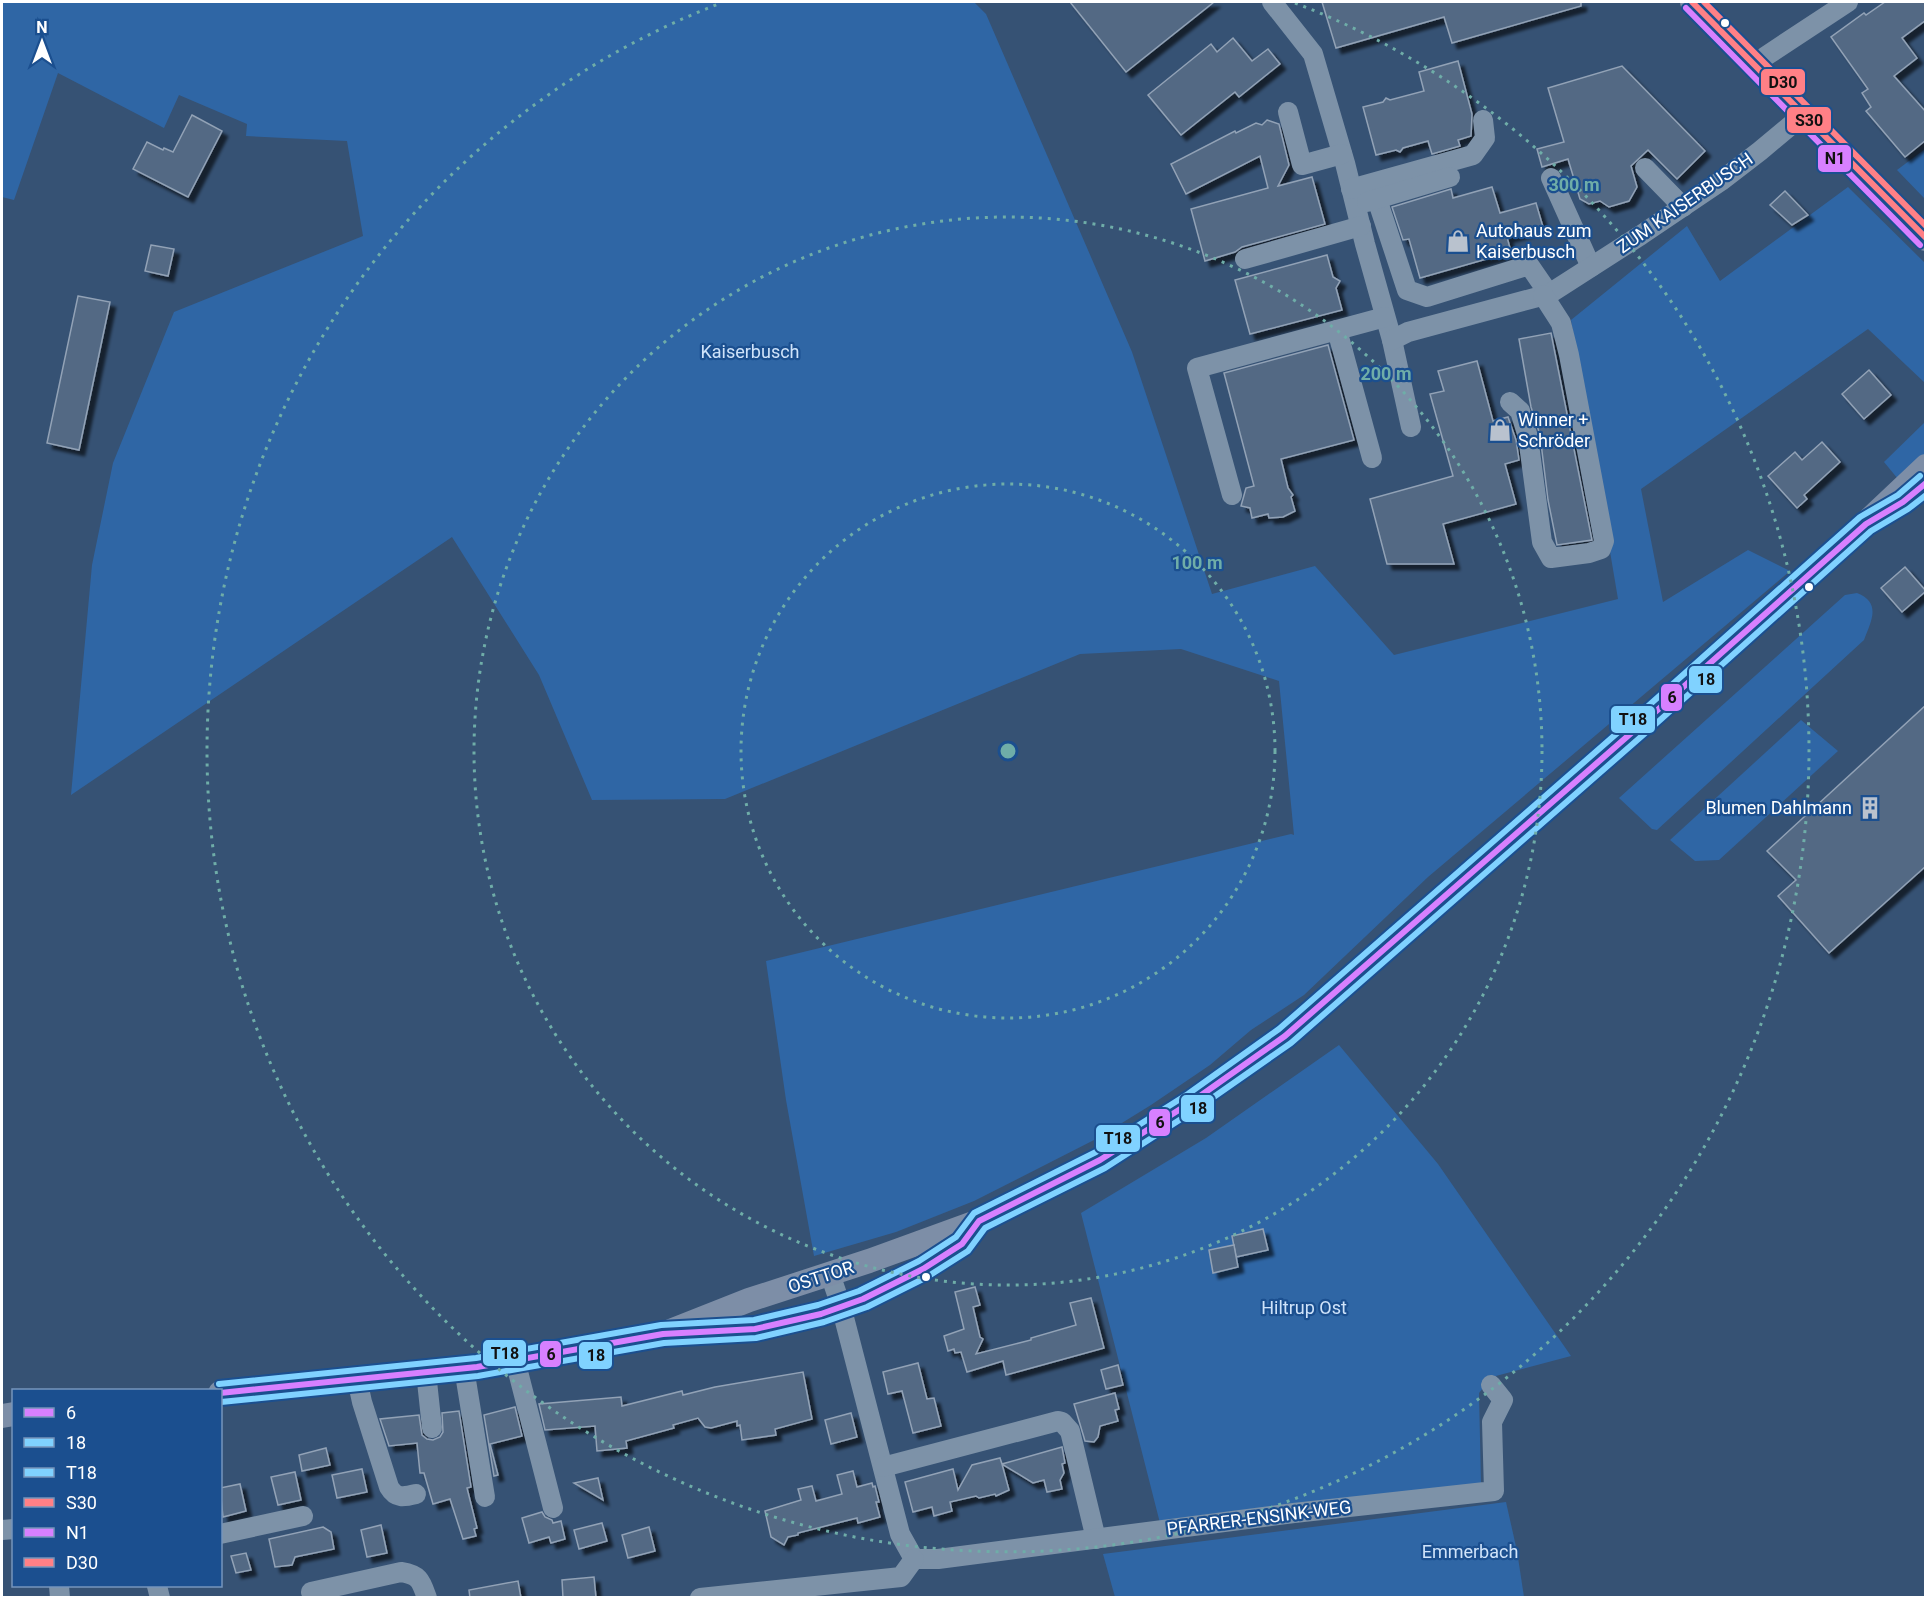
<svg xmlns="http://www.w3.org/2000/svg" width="1927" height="1599" font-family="Roboto,sans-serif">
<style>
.green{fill:#2f66a5}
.building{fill:#526984;stroke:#92a2b6;stroke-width:1.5;filter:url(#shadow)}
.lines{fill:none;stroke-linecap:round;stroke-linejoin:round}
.minor{stroke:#7d92a8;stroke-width:20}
.major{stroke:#7d8ea7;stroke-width:24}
.bus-1-casing{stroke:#1b4f8f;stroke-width:10}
.bus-2-casing{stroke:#1b4f8f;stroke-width:10}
.bus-3-casing{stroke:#1b4f8f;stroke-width:10}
.bus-4-casing{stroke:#1b4f8f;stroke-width:10}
.bus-5-casing{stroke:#1b4f8f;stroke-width:10}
.bus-6-casing{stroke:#1b4f8f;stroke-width:10}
.bus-1{stroke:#d780ff;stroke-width:6}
.bus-2{stroke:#80d2ff;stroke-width:6}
.bus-3{stroke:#80d2ff;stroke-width:6}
.bus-4{stroke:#ff8086;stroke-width:6}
.bus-5{stroke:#d880ff;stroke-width:6}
.bus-6{stroke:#ff8086;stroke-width:6}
.ring{fill:none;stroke:#6fada8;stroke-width:3;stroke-dasharray:3 6}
.bus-dot{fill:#fff;stroke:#1b4f8f;stroke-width:2}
.labels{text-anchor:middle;stroke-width:4.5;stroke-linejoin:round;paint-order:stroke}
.street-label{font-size:18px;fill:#fff;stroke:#1b4f8f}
.poi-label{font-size:18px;fill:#fff;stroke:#1b4f8f;text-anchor:start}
.park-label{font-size:18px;fill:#cfe3fa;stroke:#1b4f8f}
.centre{fill:#6fada8;stroke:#1b4f8f;stroke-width:3}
.ring-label{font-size:18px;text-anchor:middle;font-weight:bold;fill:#6fada8;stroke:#1b4f8f;stroke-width:4.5;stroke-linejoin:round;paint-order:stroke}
.line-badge{stroke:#1b4f8f;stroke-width:2}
.pale-badge-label{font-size:16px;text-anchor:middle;font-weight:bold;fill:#111}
</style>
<defs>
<filter id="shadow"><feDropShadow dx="5.5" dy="5.5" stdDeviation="1.5" flood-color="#0009"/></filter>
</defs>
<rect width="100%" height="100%" fill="#365274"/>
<g class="green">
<polygon points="2,2 974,2 986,14 1132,352 1212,594 1315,566 1394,655 1618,599 1571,320 1687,226 1720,281 1848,187 1925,263 1925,383 1868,329 1641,489 1663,602 1748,550 1790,571 1428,877 1304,995 1251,1030 1210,1065 1151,1105 1096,1139 974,1201 896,1232 814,1256 786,1100 766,961 1291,834 1294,835 1279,681 1181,649 1080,654 725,799 592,800 539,675 452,537 71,795 92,565 113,463 174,312 363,236 347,141 246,136 247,124 179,95 164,128 58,73 14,200 2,197"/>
<polygon points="1925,149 1925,199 1897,170"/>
<polygon points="1925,422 1925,455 1898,479 1884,462"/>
<path d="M1857 593C1882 603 1871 621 1864 640L1657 830 1652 829 1619 798 1845 595Z"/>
<polygon points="1801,720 1838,751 1719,860 1695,861 1670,840"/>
<polygon points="1339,1045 1438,1164 1571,1356 1492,1377 1479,1393 1481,1484 1160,1523 1081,1213 1206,1138"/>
<polygon points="1506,1502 1517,1551 1524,1597 1115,1597 1103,1554"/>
</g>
<g class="building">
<polygon points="1070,2 1214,2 1126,72"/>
<polygon points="1322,2 1581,2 1581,6 1452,43 1444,17 1336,48"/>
<polygon points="1885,2 1926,2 1926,20 1902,38 1917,58 1894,76 1926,112 1926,140 1905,157 1866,111 1871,107 1862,93 1868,89 1831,37 1864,13 1866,15"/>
<polygon points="1233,38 1252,61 1268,49 1280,64 1239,97 1235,92 1181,135 1148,95 1211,44 1217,52"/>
<polygon points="1458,61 1472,114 1471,136 1458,140 1460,146 1432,154 1428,141 1403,148 1400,152 1396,150 1376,155 1363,107 1383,102 1386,98 1390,100 1424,91 1419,72"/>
<polygon points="1622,66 1705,151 1677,179 1648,150 1631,166 1637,187 1629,201 1609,207 1600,201 1589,204 1580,199 1568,159 1542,167 1537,149 1564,142 1548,88"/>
<polygon points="192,115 222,131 188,197 133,169 147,142 163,150 164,148 173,152"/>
<polygon points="1267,120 1279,124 1289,165 1278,186 1312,177 1325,224 1242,247 1235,252 1205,261 1191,209 1268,188 1260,156 1186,194 1171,164 1235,131 1236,133 1256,123 1262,125"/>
<polygon points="1492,187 1500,213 1536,203 1543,227 1507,237 1511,252 1420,278 1409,239 1403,240 1392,207 1451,189 1453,198"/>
<polygon points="1785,191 1808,215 1792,225 1770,205"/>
<polygon points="151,245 174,249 168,276 145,271"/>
<polygon points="1327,255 1333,277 1340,281 1336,288 1342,310 1250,334 1235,280"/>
<polygon points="78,296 110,302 79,450 47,443"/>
<polygon points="1551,333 1592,540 1557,545 1548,500 1540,435 1531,407 1519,339"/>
<polygon points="1328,345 1354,440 1281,459 1288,488 1293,495 1291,497 1295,511 1283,517 1269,518 1268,514 1252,518 1250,508 1241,506 1246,488 1254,486 1224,373"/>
<polygon points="1477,361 1493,421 1508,417 1516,440 1519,460 1505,464 1516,504 1443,524 1454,564 1387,564 1370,499 1453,476 1430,394 1444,391 1438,371"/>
<polygon points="1869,370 1891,395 1864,419 1842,394"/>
<polygon points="1822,442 1840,462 1804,495 1807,499 1797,508 1768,476 1795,452 1802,460"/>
<polygon points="1905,567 1926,591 1902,612 1881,588"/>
<polygon points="1926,705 1926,866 1829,953 1778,896 1796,880 1767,851"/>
<polygon points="1263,1229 1268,1250 1236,1257 1232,1236"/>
<polygon points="1234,1245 1238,1267 1213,1273 1209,1250"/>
<polygon points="975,1287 980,1305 973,1307 980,1337 983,1339 976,1354 1031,1340 1031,1338 1076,1325 1070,1303 1091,1298 1104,1348 1006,1375 1003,1361 967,1372 961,1352 955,1353 954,1349 948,1351 944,1336 964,1329 955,1292"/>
<polygon points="918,1363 927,1399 934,1398 941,1426 913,1433 902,1391 888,1394 883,1372"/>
<polygon points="1118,1365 1123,1385 1106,1389 1101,1370"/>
<polygon points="803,1372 812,1419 775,1429 776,1435 742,1440 740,1425 737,1426 737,1421 711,1428 705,1427 698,1418 673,1425 674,1428 626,1441 627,1448 597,1451 595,1426 545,1430 539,1404 621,1397 622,1406 682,1391 683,1395 715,1387"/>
<polygon points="1115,1393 1119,1409 1115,1410 1118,1421 1100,1426 1098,1437 1094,1442 1085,1441 1074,1404"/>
<polygon points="515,1407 522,1436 490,1444 498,1475 494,1476 484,1415"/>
<polygon points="459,1411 471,1487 467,1488 477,1528 474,1529 476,1536 463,1539 450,1499 433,1504 424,1473 420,1473 417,1443 389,1446 380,1419 419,1415 422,1435 427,1439 433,1440 440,1437 443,1432 442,1413"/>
<polygon points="851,1413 857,1437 831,1444 825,1420"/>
<polygon points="1062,1447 1065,1463 1062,1464 1064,1473 1060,1480 1062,1489 1047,1492 1044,1480 1033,1483 1002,1464 1009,1490 996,1496 995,1494 979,1498 976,1496 950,1502 952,1511 934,1516 932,1507 913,1512 905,1482 953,1469 958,1490 972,1465 1000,1458 1002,1464"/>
<polygon points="326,1448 330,1465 302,1471 299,1455"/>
<polygon points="362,1469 367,1492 337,1498 332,1475"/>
<polygon points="853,1471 857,1487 872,1483 873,1487 875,1486 879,1502 876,1502 880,1517 858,1523 857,1518 798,1533 798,1535 788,1537 784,1545 771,1537 765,1511 801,1500 798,1489 812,1486 816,1501 842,1494 837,1475"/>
<polygon points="295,1472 301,1500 278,1505 271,1477"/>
<polygon points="598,1478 603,1500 574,1483"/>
<polygon points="240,1484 246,1511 223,1517 220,1488"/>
<polygon points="542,1512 545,1517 552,1520 553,1523 561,1521 565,1539 551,1543 549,1537 529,1543 522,1518"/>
<polygon points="602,1523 607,1541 579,1549 574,1530"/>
<polygon points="381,1525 387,1553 367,1557 361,1530"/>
<polygon points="323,1527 331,1532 334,1549 295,1557 292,1565 275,1567 269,1539"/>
<polygon points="649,1527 655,1551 628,1558 622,1535"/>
<polygon points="246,1553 251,1570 236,1573 231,1556"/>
<polygon points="594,1577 596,1598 563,1598 562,1580"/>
<polygon points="518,1581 521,1598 470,1598 469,1590"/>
</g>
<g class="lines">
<g class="minor">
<polyline points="1272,2 1313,54 1345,163 1365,244 1392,340 1411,427"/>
<polyline points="1756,66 1766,56 1848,2"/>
<polyline points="1288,112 1302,165 1342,154"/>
<polyline points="1645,168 1683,207"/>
<polyline points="1551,178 1591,267"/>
<polyline points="1351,189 1473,155 1485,138 1483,120"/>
<polyline points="1377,199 1407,290 1427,297 1529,265 1549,294"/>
<polyline points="1367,202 1450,177"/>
<polyline points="1245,259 1361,226"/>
<polyline points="1337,330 1372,458"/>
<polyline points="1392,340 1408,332 1549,294 1641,235 1721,181 1760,151 1803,115"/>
<polyline points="1510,402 1520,411 1528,437 1542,542 1551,558 1589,553 1601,549 1604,541 1569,355 1561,323 1543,295"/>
<polyline points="1232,495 1197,368 1385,317"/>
<polyline points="830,1274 841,1306 900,1534 914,1559"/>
<polyline points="515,1360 553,1508"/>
<polyline points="464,1368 485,1497"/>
<polyline points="426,1372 432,1428"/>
<path d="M357 1379 362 1402 389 1487C396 1499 404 1497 416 1494"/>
<polyline points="883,1467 1058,1421 1062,1422 1070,1431 1096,1539"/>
<polyline points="2,1530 14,1529"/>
<polyline points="220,1534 303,1516"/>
<polyline points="914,1559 938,1559 1294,1513 1494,1491 1492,1422 1503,1400 1491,1385"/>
<polyline points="59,1586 60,1598"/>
<polyline points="157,1586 160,1598"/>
<path d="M311 1592 401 1572C420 1575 421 1581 427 1598"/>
<polyline points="700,1598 901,1577 914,1559"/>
</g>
<g class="major">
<polyline points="1692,2 1926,239"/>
<polyline points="663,1334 749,1300 869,1261 979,1221 1100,1160 1193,1101 1285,1036 1653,714 1838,549 1926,466"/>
<polyline points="220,1393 477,1367 663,1334 733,1331 778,1324 821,1314 863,1299 923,1269 962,1244 977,1223"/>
<polyline points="2,1416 14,1414"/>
</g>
<g class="bus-1-casing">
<polyline id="bus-1" points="220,1393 477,1367 663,1334 755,1329 821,1314 863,1299 923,1269 962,1244 979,1221 1100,1160 1193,1101 1285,1036 1653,714 1866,524 1903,502 1926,483"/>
</g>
<g class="bus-2-casing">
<polyline id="bus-2" points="221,1402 478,1376 664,1343 756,1338 824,1322 867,1307 927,1277 968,1251 985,1228 1105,1168 1198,1108 1291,1043 1659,721 1871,531 1908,509 1926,495"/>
</g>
<g class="bus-3-casing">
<polyline id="bus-3" points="219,1384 476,1358 661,1325 754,1320 818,1305 859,1291 919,1261 956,1237 974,1213 1096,1152 1188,1094 1279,1029 1647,707 1860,517 1898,495 1920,476"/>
</g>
<g class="bus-4-casing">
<polyline id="bus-4" points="1692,2 1926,238"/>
</g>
<g class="bus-5-casing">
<polyline id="bus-5" points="1686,8 1920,245"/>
</g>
<g class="bus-6-casing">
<polyline id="bus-6" points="1704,2 1926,226"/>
</g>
<use href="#bus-1" class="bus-1"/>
<use href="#bus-2" class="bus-2"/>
<use href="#bus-3" class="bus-3"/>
<use href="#bus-4" class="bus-4"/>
<use href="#bus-5" class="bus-5"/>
<use href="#bus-6" class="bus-6"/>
</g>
<g class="ring">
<circle cx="1008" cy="751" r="267"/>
<circle cx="1008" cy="751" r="534"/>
<path d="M1295 3A801 801 0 1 1 721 3"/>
</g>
<defs>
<g id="shop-bare" transform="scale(1.8)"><path d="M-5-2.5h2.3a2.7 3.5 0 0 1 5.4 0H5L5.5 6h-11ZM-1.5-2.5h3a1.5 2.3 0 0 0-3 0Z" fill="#b9c2ce" stroke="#1b4f8f" stroke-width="2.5" paint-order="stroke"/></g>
<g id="building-bare" transform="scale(1.8)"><path d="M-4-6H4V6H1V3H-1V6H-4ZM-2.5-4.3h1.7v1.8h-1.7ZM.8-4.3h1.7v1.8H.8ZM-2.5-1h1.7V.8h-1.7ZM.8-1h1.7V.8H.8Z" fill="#b9c2ce" stroke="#1b4f8f" stroke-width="2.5" paint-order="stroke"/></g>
</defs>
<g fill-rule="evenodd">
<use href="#shop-bare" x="1458" y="241"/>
<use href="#shop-bare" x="1500" y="430"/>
<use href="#building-bare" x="1870" y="808"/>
</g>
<g class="bus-dot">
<circle cx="1725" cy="23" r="5"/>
<circle cx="1809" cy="587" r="5"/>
<circle cx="926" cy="1277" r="5"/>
</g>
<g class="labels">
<g class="street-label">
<text transform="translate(1685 203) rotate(-35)" y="6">ZUM KAISERBUSCH</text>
<text transform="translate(821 1277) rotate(-18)" y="6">OSTTOR</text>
<text transform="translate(1259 1518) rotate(-7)" y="6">PFARRER-ENSINK-WEG</text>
</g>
<g class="poi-label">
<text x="1476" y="237">Autohaus zum<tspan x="1476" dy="21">Kaiserbusch</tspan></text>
<text x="1518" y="426">Winner +<tspan x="1518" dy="21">Schröder</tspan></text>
<text x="1852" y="814" text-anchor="end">Blumen Dahlmann</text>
</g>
<g class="park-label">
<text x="750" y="358">Kaiserbusch</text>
<text x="1304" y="1314">Hiltrup Ost</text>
<text x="1470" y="1558">Emmerbach</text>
</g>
</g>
<circle cx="1008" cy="751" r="9" class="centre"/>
<g class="ring-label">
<text x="1574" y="191">300 m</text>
<text x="1386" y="380">200 m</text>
<text x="1197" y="569">100 m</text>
</g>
<g class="line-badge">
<rect x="1760" y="68" width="46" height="28" rx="6" fill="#ff8086"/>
<rect x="1786" y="106" width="46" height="28" rx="6" fill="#ff8086"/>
<rect x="1817" y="144" width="35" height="29" rx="6" fill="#d880ff"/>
<rect x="1688" y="665" width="35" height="29" rx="6" fill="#80d2ff"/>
<rect x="1660" y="683" width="23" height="29" rx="6" fill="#d780ff"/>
<rect x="1610" y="705" width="46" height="29" rx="6" fill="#80d2ff"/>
<rect x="1180" y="1094" width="35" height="29" rx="6" fill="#80d2ff"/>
<rect x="1148" y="1108" width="23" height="29" rx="6" fill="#d780ff"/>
<rect x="1095" y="1124" width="46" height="29" rx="6" fill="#80d2ff"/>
<rect x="482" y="1339" width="45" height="28" rx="6" fill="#80d2ff"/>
<rect x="539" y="1340" width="23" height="28" rx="6" fill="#d780ff"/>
<rect x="578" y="1341" width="35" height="29" rx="6" fill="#80d2ff"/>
</g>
<g class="pale-badge-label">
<text x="1783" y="88">D30</text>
<text x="1809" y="126">S30</text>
<text x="1835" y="164">N1</text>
<text x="1706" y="685">18</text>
<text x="1672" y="703">6</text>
<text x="1633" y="725">T18</text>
<text x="1198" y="1114">18</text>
<text x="1160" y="1128">6</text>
<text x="1118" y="1144">T18</text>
<text x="505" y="1359">T18</text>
<text x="551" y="1360">6</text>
<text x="596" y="1361">18</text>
</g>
<rect width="1927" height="1599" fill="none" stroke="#ffffff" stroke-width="6"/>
<rect x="12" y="1389" width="210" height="198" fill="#1b4f8f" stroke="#7695bc" stroke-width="1.5"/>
<rect x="24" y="1408" width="30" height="9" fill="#d780ff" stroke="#7695bc" stroke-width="1.5"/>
<text x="66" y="1419" font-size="18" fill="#ffffff">6</text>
<rect x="24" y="1438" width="30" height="9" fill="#80d2ff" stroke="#7695bc" stroke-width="1.5"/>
<text x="66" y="1449" font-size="18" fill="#ffffff">18</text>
<rect x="24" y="1468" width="30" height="9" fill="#80d2ff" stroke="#7695bc" stroke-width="1.5"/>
<text x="66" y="1479" font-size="18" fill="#ffffff">T18</text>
<rect x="24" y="1498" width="30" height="9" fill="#ff8086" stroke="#7695bc" stroke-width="1.5"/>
<text x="66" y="1509" font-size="18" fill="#ffffff">S30</text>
<rect x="24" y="1528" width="30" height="9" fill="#d880ff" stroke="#7695bc" stroke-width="1.5"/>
<text x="66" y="1539" font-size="18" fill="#ffffff">N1</text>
<rect x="24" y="1558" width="30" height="9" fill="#ff8086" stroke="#7695bc" stroke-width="1.5"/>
<text x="66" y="1569" font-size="18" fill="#ffffff">D30</text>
<g transform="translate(42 42)" stroke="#1b4f8f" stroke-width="4.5" paint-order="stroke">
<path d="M0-4.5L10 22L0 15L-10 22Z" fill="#ffffff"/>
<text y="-9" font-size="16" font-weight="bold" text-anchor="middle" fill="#ffffff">N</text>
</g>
</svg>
